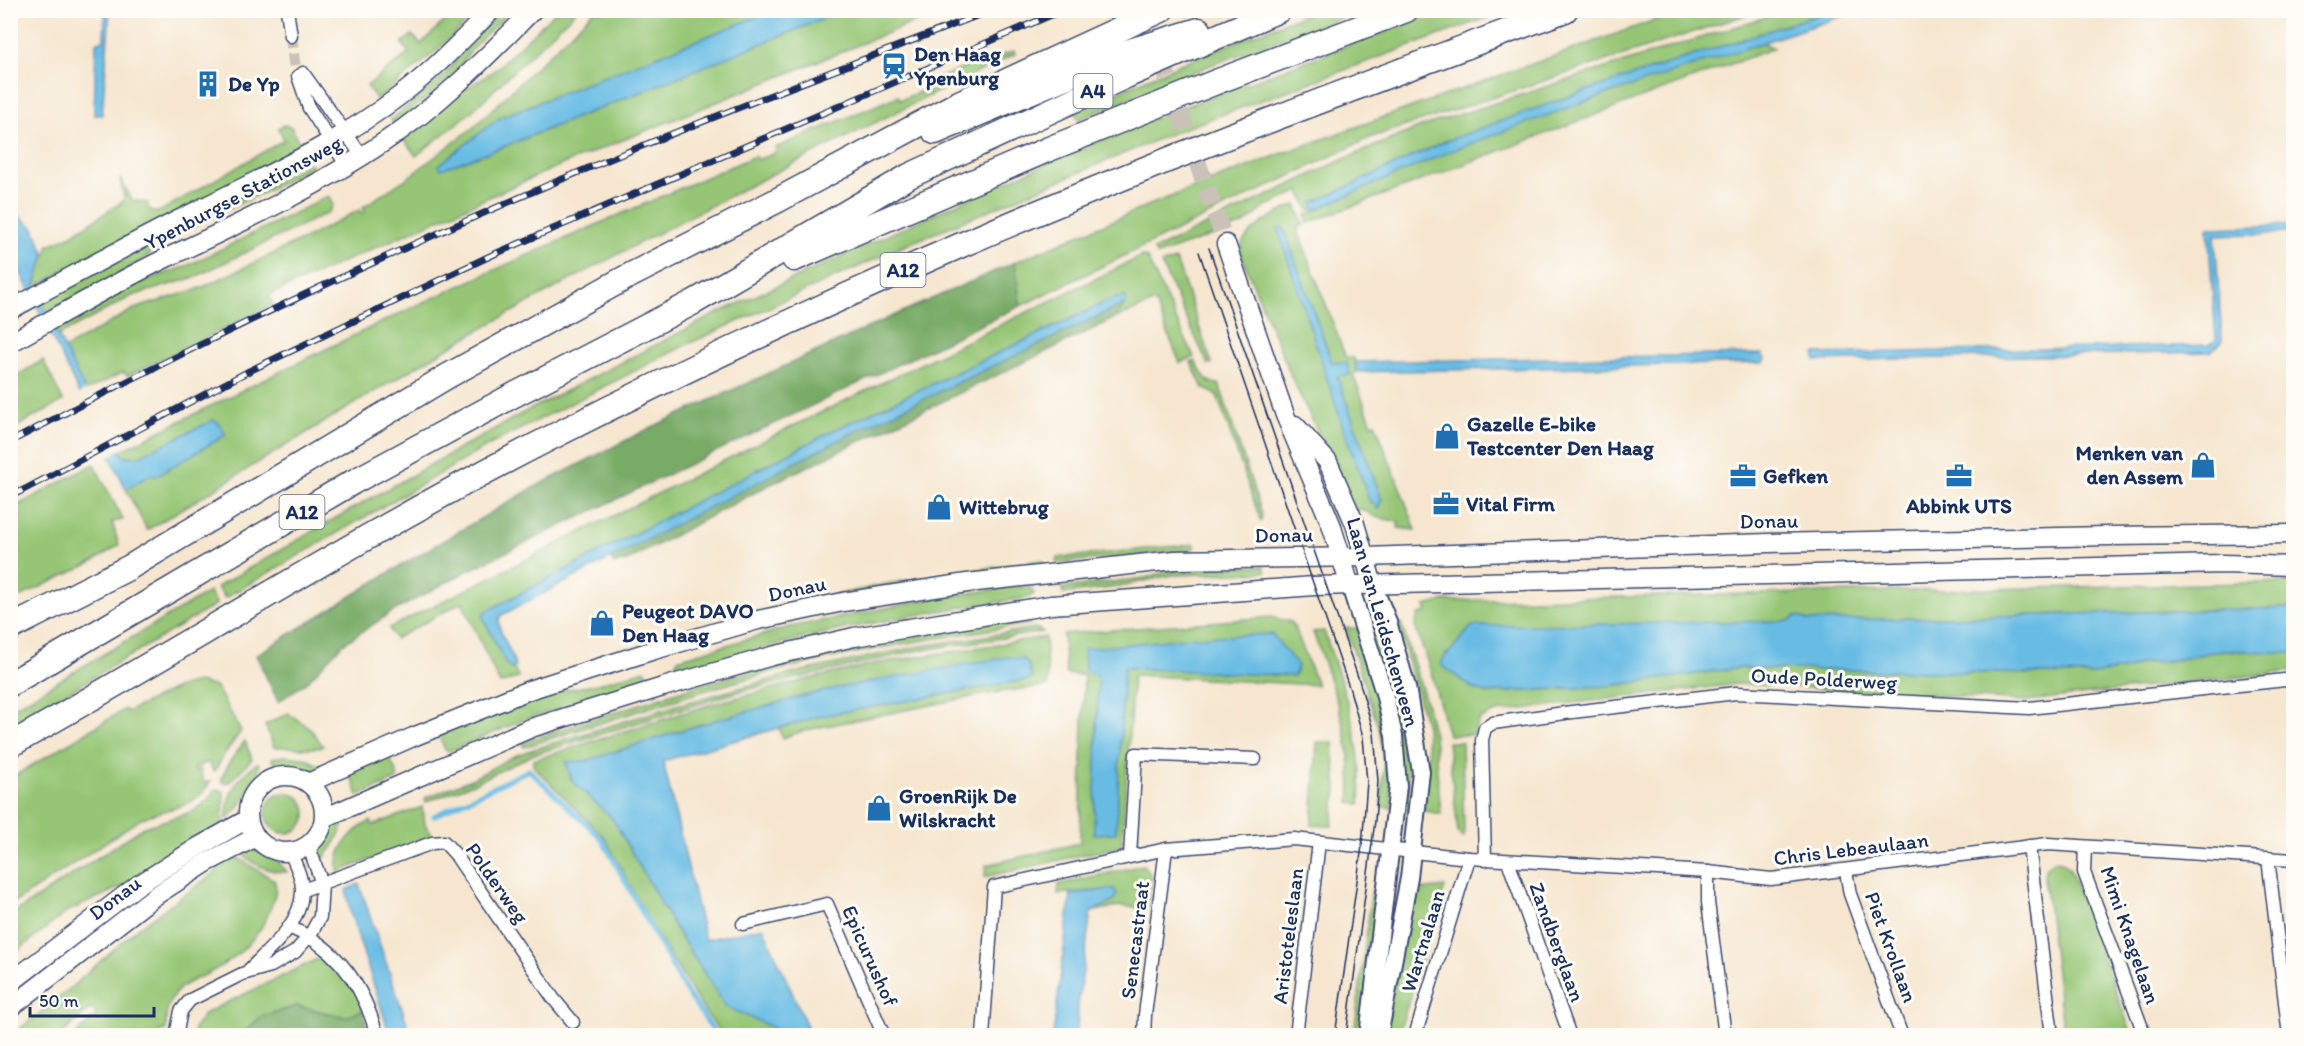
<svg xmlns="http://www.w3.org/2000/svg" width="2304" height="1046" font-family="Itim,sans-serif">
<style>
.green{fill:#96c675;stroke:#587a6a;stroke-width:1.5;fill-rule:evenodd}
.forest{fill:#78ab66;stroke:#4a6d62;stroke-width:1.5}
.water{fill:#67bce4;stroke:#4176a1;stroke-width:1.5}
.pier{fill:#f6e6cf}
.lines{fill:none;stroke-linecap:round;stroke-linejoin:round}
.stream{stroke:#67bce4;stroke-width:5}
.minor-tunnel{stroke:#cac1b8;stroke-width:12;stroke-dasharray:12 6;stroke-linecap:butt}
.secondary-tunnel{stroke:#cac1b8;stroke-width:18;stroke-dasharray:18 9;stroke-linecap:butt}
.minor-casing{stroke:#3c4a6f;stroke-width:15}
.tertiary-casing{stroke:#3c4a6f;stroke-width:20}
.secondary-casing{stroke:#3c4a6f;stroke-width:21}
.motorway-casing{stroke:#3c4a6f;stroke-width:27}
.minor{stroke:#fff;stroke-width:12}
.tertiary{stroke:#fff;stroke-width:16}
.secondary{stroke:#fff;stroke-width:18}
.motorway{stroke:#fff;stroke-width:24}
.tram{stroke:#1b2f5e;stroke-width:1.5}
.rail-casing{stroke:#1b2f5e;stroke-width:7}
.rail{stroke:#fdfcf7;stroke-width:4.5;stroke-dasharray:14;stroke-linecap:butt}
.labels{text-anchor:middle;stroke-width:6;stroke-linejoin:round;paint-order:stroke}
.shield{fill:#fdfcf7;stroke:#5f6c8c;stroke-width:1.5}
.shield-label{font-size:20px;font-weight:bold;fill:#1b2f5e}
.poi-label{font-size:21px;font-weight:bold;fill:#1b2f5e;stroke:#fdfcf7;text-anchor:start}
.street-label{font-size:21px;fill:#1b2f5e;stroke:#fdfcf7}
</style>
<rect width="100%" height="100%" fill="#fdfcf7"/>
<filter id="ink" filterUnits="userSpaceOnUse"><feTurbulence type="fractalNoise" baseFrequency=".0167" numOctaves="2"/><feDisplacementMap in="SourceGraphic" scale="12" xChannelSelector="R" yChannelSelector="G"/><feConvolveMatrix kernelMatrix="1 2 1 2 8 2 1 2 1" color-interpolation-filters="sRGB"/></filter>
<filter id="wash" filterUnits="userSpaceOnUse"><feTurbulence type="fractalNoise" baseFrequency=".008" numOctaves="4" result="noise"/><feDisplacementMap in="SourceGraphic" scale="24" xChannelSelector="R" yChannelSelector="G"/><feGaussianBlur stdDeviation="1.35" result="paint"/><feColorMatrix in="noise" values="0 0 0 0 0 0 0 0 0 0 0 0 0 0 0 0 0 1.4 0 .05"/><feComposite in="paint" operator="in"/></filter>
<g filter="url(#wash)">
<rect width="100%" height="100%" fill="#f6e6cf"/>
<g class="green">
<polygon points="456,10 479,11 435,52 377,100 367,86 409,53 402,43 412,35 421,44"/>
<polygon points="714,10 716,12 722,10 774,11 498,119 495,150 843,11 942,11 561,165 269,295 273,305 127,376 124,372 85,391 64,349 134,309 201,288 314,234 359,210 361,213 365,212 363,207 406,179 474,127 594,11"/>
<polygon points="501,11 510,11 477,43 450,78 394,125 391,120 443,77 471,40"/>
<polygon points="556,11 576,11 471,112 416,156 403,138 461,92 495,70"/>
<polygon points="1313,11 1360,11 1211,65 1078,120 1075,111 1180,64"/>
<polygon points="1439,11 1506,11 1180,130 913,242 686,345 491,444 225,598 217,587 334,519 523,413 718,313 982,192 1141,123"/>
<polygon points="1680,11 1758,11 1369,138 1020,306 1015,262 1152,204 1278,155"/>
<polygon points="1785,11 1829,11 1579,93 1446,141 1313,203 1315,208 1309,210 1300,191 1267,206 1244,224 1157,255 1154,250 1342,160 1423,126"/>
<path d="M1762 42 1774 48 1308 223 1306 215C1451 143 1608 94 1762 42Z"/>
<path d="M1014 51 1015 54C830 144 646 236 467 337 359 399 254 466 147 530L126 489 152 474 156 476 225 435 214 420 137 458 125 456 120 451C219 402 318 352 418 305 529 253 642 205 755 156L757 160 777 152 775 148 898 96 900 100 927 89 925 84 956 71Z"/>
<polygon points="284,125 291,127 302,149 34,287 49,245 72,235 125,200 120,180 121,179 132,200 148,203 147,206 153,212 159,212 284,140 278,128"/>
<polygon points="310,163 313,168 174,236 136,264 47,313 41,302 132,253"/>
<polygon points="329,196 333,205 329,212 195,277 132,296 58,336 54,328 137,283 187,266"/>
<path d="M1296 205 1304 225 1297 228 1346 358H1354L1357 372 1353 375 1372 424 1375 423 1416 530 1398 528 1399 522 1376 517 1362 509 1356 510 1294 383 1240 252C1241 231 1279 212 1296 205ZM1283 227 1382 500 1377 509 1376 504 1370 502 1343 427Z"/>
<polygon points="1142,256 1147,258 1194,357 1180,363 1155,302 1114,319 1127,299 1125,297 1113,299 832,431 485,612 483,617 506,664 513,668 519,677 500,684 462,602 395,639 389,628 779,433"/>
<polygon points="1176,260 1212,364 1208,364 1161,264"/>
<polygon points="43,360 63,401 11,430 11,379"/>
<path d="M1195 361C1201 371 1205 384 1219 384L1262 514 1261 522 1217 395 1203 388 1191 362Z"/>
<polygon points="94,464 123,520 112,522 119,545 93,562 11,601 11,509"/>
<polygon points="1195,544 1195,548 1187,551 1056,563 1057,558"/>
<polygon points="1042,560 1045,565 803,602 890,583"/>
<polygon points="1264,566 1266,572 1172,575 1117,587 1063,594 1063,588 1145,578 1178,568"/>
<polygon points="2293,582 2293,608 1807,621 1796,616 1789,621 1446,654 1443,666 1472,688 1486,693 1608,686 1739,668 2092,675 2128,669 2143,663 2175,660 2222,650 2293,653 2293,671 2026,701 1738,684 1496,712 1480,719 1474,735 1448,735 1431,672 1415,626 1418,615 1427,612 1425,606 1444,601"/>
<path d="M1015 586 1031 588 1034 594 1027 598C911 613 795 636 683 671L674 667 678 659 790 627 931 599Z"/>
<polygon points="209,592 217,604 11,726 11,709"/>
<path d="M1272 617 1291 622 1295 628 1317 685 1133 675 1122 846 985 877 986 865 1080 843 1084 675 1066 674 1063 634ZM1272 634 1138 668H1124L1123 685 1098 684 1097 675Z"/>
<path d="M1016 618 1025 619 1030 624C950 635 870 648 792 667 701 690 613 719 524 747L522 742 696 686 768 667 848 647Z"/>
<polygon points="1401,623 1426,702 1434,736 1441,814 1424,811 1428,754 1426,726 1398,624"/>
<polygon points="1374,627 1398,708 1413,811 1401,810 1369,628"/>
<polygon points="1036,628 1043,632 916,651 741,691 532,755 477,782 426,802 425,798 474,778 512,757 528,751 674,706 794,673 915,647"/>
<polygon points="1346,628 1357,628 1388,732 1392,808 1381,806 1384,762 1380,733"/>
<path d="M1324 631C1344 691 1364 739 1360 804L1350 803C1355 740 1333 689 1313 632Z"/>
<polygon points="1045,637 1048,686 991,693 806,730 782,738 779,728 821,716 1032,679 1029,666 841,687 702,724 586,761 566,763 572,781 612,818 677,931 726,1007 774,1028 777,1035 723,1035 705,1012 654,930 605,838 533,766 533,760 712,704 809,679 879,663"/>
<polygon points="645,670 648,674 646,679 641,685 526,719 450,751 445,750 439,735 523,698 597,684"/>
<path d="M198 682 216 687 241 731 223 756 215 771 213 772 209 762 194 768 195 771 200 769 204 783 211 781C193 813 167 805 139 820L11 905V778L125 709 127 712 181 686Z"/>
<path d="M288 713 310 728 323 746C310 751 289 746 274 747L265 725Z"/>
<polygon points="245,741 252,759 229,782 223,783 221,779 231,760"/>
<polygon points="1317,742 1333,742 1337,789 1332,826 1312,825"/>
<polygon points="1448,742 1462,742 1464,837 1461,837 1458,832"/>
<path d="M284 756 304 758 325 768C309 774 285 773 272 761V758Z"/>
<polygon points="389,756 398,776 396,780 358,796 354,783 347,771"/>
<path d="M257 763 259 764 258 775 239 807 227 820C225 795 237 777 257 763Z"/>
<polygon points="216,789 221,790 224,793 222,827 130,883 68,911 11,956 11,915 144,827 192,812 208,800"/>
<circle cx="286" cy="813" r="20"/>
<path d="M422 807 425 824 432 836 338 872C335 849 351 831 371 821L373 825Z"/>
<path d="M345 816C344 830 331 853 319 862 316 841 329 827 345 816Z"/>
<path d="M251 849 274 857 287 872C270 872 254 866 242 853Z"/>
<path d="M233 855 274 880C278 889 274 898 271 907 260 938 238 958 209 973 196 979 183 983 174 995 166 1005 166 1017 166 1030L160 1031V1035H75L97 1015 91 1008 61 1035 11 1036 66 992 134 931 217 871 219 864Z"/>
<polygon points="2053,861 2062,862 2070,869 2132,1035 2064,1035 2044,878 2045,868"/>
<polygon points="1143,865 1152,876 1147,908 1118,906 1091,912 1114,889 1058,894 1059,884"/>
<polygon points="1445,887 1398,1035 1384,1036 1411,895 1416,895 1417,890"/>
<polygon points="1372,889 1381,890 1363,1035 1354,1036"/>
<polygon points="324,956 357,994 363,1010 346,1017 297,1006 262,1016 241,1035 192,1036 195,1027 205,1013"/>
</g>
<g class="forest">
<polygon points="1015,262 1020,306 467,571 392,612 343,644 307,682 278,702 256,655 390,572 531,489 650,428 893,316"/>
<polygon points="1126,303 1114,319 767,486 627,561 614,564 610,558 856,431"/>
<polygon points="297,1006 346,1017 363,1010 369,1035 241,1036 262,1016"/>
</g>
<g class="water">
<polygon points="774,10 843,11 495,150 441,169 439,165 498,119 506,115"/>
<polygon points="105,11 110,11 102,115 94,115 96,43 104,40"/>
<polygon points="1829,11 1858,11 1578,104 1451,151 1315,210 1313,203 1446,141 1579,93"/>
<polygon points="11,207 13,211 34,228 45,255 34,287 116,453 120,451 125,456 137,457 214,420 218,422 226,435 156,476 152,474 126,489 11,253"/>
<polygon points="2293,225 2293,233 2215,235 2222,342 2210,352 1815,361 1815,354 2209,345 2216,340 2208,228"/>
<polygon points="1283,227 1332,362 1347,363 1350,375 1337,376 1382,500 1379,504 1380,508 1377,509 1376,505 1370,502 1343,427 1278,229"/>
<path d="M1125 297 1127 299 1126 303 856 431 500 616C494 630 514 651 515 667L512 669 506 664 483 617 485 612 832 431 1113 299Z"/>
<polygon points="1762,354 1765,359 1763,363 1357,372 1355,362"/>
<path d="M2293 608V653L2222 650 2175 660 2143 663 2128 669 2092 675 1739 668 1608 686 1486 693 1473 688 1442 666V661L1446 654 1447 655 1472 626 1789 621C1797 614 1799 616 1808 621Z"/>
<polygon points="1272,634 1298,666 1294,676 1124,668 1116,833 1094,834 1098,684 1097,675 1085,671 1084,649 1195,637"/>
<polygon points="1007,657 1024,659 1028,663 1032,679 821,716 663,761 705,940 763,927 811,1035 777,1035 774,1028 726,1007 677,931 612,818 572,781 566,762 586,761 702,724 804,696 841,687"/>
<polygon points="359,884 411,1035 390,1035 351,915 346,890"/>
<polygon points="1114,889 1117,894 1113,902 1091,912 1078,1006 1077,1035 1053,1035 1071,894"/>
</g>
<polygon class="pier" points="86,390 117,452 107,457 77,395"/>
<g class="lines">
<g class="stream">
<polyline points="10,402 12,401"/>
<polyline points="434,816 529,770 602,839 685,990 717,1036"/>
</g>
</g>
</g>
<g filter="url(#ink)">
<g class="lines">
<polyline class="minor-tunnel" points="291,36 294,62 298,76"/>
<polyline class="secondary-tunnel" points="1144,10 1226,244"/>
<g class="minor-casing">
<g id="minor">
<polyline points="287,10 291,36"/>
<polyline points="303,73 362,156"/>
<polyline points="298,76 309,108 347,166"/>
<polyline points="2029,846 2052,1036"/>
<polyline points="2085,847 2084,872 2145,1036"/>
<polyline points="1130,856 1136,754 1255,759"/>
<polyline points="2268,858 2289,1036"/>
<polyline points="1485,860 1482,740 1485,728 1493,723 1572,712 1736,693 2029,708 2294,679"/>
<polyline points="1508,861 1570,1036"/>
<polyline points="1846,871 1850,894 1902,1036"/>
<polyline points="1708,872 1708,902 1725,1036"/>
<polyline points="303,890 432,843 444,842 455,854 553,998 573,1022"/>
<polyline points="743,924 827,904 884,1036"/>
<path d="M289 927C338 947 364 986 377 1036"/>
<path d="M247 972C268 950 301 925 302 892 303 878 295 864 290 852"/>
<polyline points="176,1036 181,1011 190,1000 242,974 271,966 295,952 310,935 320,917 322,884 308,844"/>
<polyline points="983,1036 994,887 1166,849 1294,839 1469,858 1708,872 1771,879 2048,844 2294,860"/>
<polyline points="1144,1036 1145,1015 1166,849"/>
<polyline points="1296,1036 1319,842"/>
<polyline points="1415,1036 1469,858"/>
</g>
</g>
<g class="tertiary-casing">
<g id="tertiary">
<polyline points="1373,585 1387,619 1407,687 1421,772 1409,878 1379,1036"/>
<polyline points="1350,586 1384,693 1394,736 1398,786 1368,1036"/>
</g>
</g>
<g class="secondary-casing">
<g id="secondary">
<polyline points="1226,244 1285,415 1331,524 1350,586"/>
<path d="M10 310C72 276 133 242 196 211 265 176 336 144 398 97 432 72 462 40 492 10"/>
<path d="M10 343C60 315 111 285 162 260 239 224 316 188 387 140 441 104 487 56 533 10"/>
<polyline points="1295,425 1328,462 1355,524 1373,585"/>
<circle cx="286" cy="814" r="38"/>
<polyline points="308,783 413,737 529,690 654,650 758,620 843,602 967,583 1175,560 1365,557 1768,543 2108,536 2294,534"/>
<polyline points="324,818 531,728 663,687 772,656 854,637 1051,605 1314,586 2223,564 2294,566"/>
<polyline points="10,983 138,885 198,847 248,819"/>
<polyline points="10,1008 155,896 206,863 256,837"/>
</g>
</g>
<g class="motorway-casing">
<g id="motorway">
<polyline points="935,132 1120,54 1199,30"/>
<polyline points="794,259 1049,149 1216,82 1406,10"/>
<polyline points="10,628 130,567 446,377 627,277 778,200 959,103 1161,10"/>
<polyline points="10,684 353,482 512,396 694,302 909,176 1126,76 1279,10"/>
<path d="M10 745C191 643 367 531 552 437 686 369 822 305 959 246 1158 160 1362 85 1565 10"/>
</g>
</g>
<use href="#minor" class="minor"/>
<use href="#tertiary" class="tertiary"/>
<use href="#secondary" class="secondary"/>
<use href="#motorway" class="motorway"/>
<g class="tram">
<polyline points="1209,248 1359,680 1374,733 1378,781 1375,821 1346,1036"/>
<polyline points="1199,252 1350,690 1363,737 1367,782 1362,846 1335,1036"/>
</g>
<g class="rail-casing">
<g id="rail">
<path d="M10 442C206 338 406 244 610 159 736 107 865 59 992 10"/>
<polyline points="10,497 247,372 490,256 1063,10"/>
</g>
</g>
<use href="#rail" class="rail"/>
</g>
</g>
<defs>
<g id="station-bare" transform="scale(2.07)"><path d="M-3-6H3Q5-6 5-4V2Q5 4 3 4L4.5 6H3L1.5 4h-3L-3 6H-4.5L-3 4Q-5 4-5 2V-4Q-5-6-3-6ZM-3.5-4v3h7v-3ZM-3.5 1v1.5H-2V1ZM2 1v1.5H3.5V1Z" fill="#1f6fb2" stroke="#fdfcf7" stroke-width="2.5" paint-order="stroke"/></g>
<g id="building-bare" transform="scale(2.07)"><path d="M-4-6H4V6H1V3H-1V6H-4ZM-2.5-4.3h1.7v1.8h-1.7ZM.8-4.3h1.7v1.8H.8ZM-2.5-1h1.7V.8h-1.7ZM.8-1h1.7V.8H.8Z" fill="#1f6fb2" stroke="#fdfcf7" stroke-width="2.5" paint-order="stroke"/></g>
<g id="shop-bare" transform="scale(2.07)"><path d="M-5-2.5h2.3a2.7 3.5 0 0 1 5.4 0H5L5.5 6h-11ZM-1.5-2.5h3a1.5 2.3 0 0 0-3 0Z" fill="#1f6fb2" stroke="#fdfcf7" stroke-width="2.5" paint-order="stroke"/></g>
<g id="office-bare" transform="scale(2.07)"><path d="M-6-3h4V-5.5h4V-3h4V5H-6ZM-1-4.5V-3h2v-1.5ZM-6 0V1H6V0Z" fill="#1f6fb2" stroke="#fdfcf7" stroke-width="2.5" paint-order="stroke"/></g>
</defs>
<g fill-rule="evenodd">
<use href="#station-bare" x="894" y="66"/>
<use href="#building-bare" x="208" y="84"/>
<use href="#shop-bare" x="1447" y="436"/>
<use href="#shop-bare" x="2203" y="465"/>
<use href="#office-bare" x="1743" y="476"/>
<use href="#office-bare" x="1959" y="476"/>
<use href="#office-bare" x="1446" y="504"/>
<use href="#shop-bare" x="939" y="507"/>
<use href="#shop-bare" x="602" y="623"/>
<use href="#shop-bare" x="879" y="808"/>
</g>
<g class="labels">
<g class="shield">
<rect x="1073.5" y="74" width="39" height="34" rx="4.5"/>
<rect x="880.5" y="253" width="45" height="34" rx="4.5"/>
<rect x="279.5" y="495" width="45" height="34" rx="4.5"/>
</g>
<g class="shield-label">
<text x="1093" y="98">A4</text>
<text x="903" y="277">A12</text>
<text x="302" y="519">A12</text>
</g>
<g class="poi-label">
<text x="914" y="61">Den Haag<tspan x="914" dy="24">Ypenburg</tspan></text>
<text x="228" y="91">De Yp</text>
<text x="1467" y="431">Gazelle E-bike<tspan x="1467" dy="24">Testcenter Den Haag</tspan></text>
<text x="2183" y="460" text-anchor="end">Menken van<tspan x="2183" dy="24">den Assem</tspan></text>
<text x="1763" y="483">Gefken</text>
<text x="1466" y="511">Vital Firm</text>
<text x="1959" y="513" text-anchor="middle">Abbink UTS</text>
<text x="959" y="514">Wittebrug</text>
<text x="622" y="618">Peugeot DAVO<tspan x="622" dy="24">Den Haag</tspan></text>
<text x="899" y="803">GroenRijk De<tspan x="899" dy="24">Wilskracht</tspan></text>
</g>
<g class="street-label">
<text transform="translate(243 193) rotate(-28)" y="7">Ypenburgse Stationsweg</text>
<text transform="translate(1769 521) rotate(-1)" y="7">Donau</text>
<text transform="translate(1284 535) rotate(-1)" y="7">Donau</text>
<text transform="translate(797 589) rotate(-12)" y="7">Donau</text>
<text transform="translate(1383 622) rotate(74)" y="7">Laan van Leidschenveen</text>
<text transform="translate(1824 679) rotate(3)" y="7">Oude Polderweg</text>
<text transform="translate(1851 849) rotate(-7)" y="7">Chris Lebeaulaan</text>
<text transform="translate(497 883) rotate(55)" y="7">Polderweg</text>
<text transform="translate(115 898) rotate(-37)" y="7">Donau</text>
<text transform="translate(2130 935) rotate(71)" y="7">Mimi Knagelaan</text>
<text transform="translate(1288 936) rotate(-83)" y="7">Aristoteleslaan</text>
<text transform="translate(1135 940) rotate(-83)" y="7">Senecastraat</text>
<text transform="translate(1423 941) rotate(-73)" y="7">Wartnalaan</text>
<text transform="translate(1557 942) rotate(70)" y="7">Zandberglaan</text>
<text transform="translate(1891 947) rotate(70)" y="7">Piet Krollaan</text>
<text transform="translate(870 956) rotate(66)" y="7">Epicurushof</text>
</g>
</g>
<rect width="2304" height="1046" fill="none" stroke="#fdfcf7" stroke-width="36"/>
<path d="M30 1007v9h124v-9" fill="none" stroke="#1b2f5e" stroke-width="3"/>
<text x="39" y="1007" font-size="18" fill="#1b2f5e" stroke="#fdfcf7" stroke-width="4.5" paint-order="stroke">50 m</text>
</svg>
